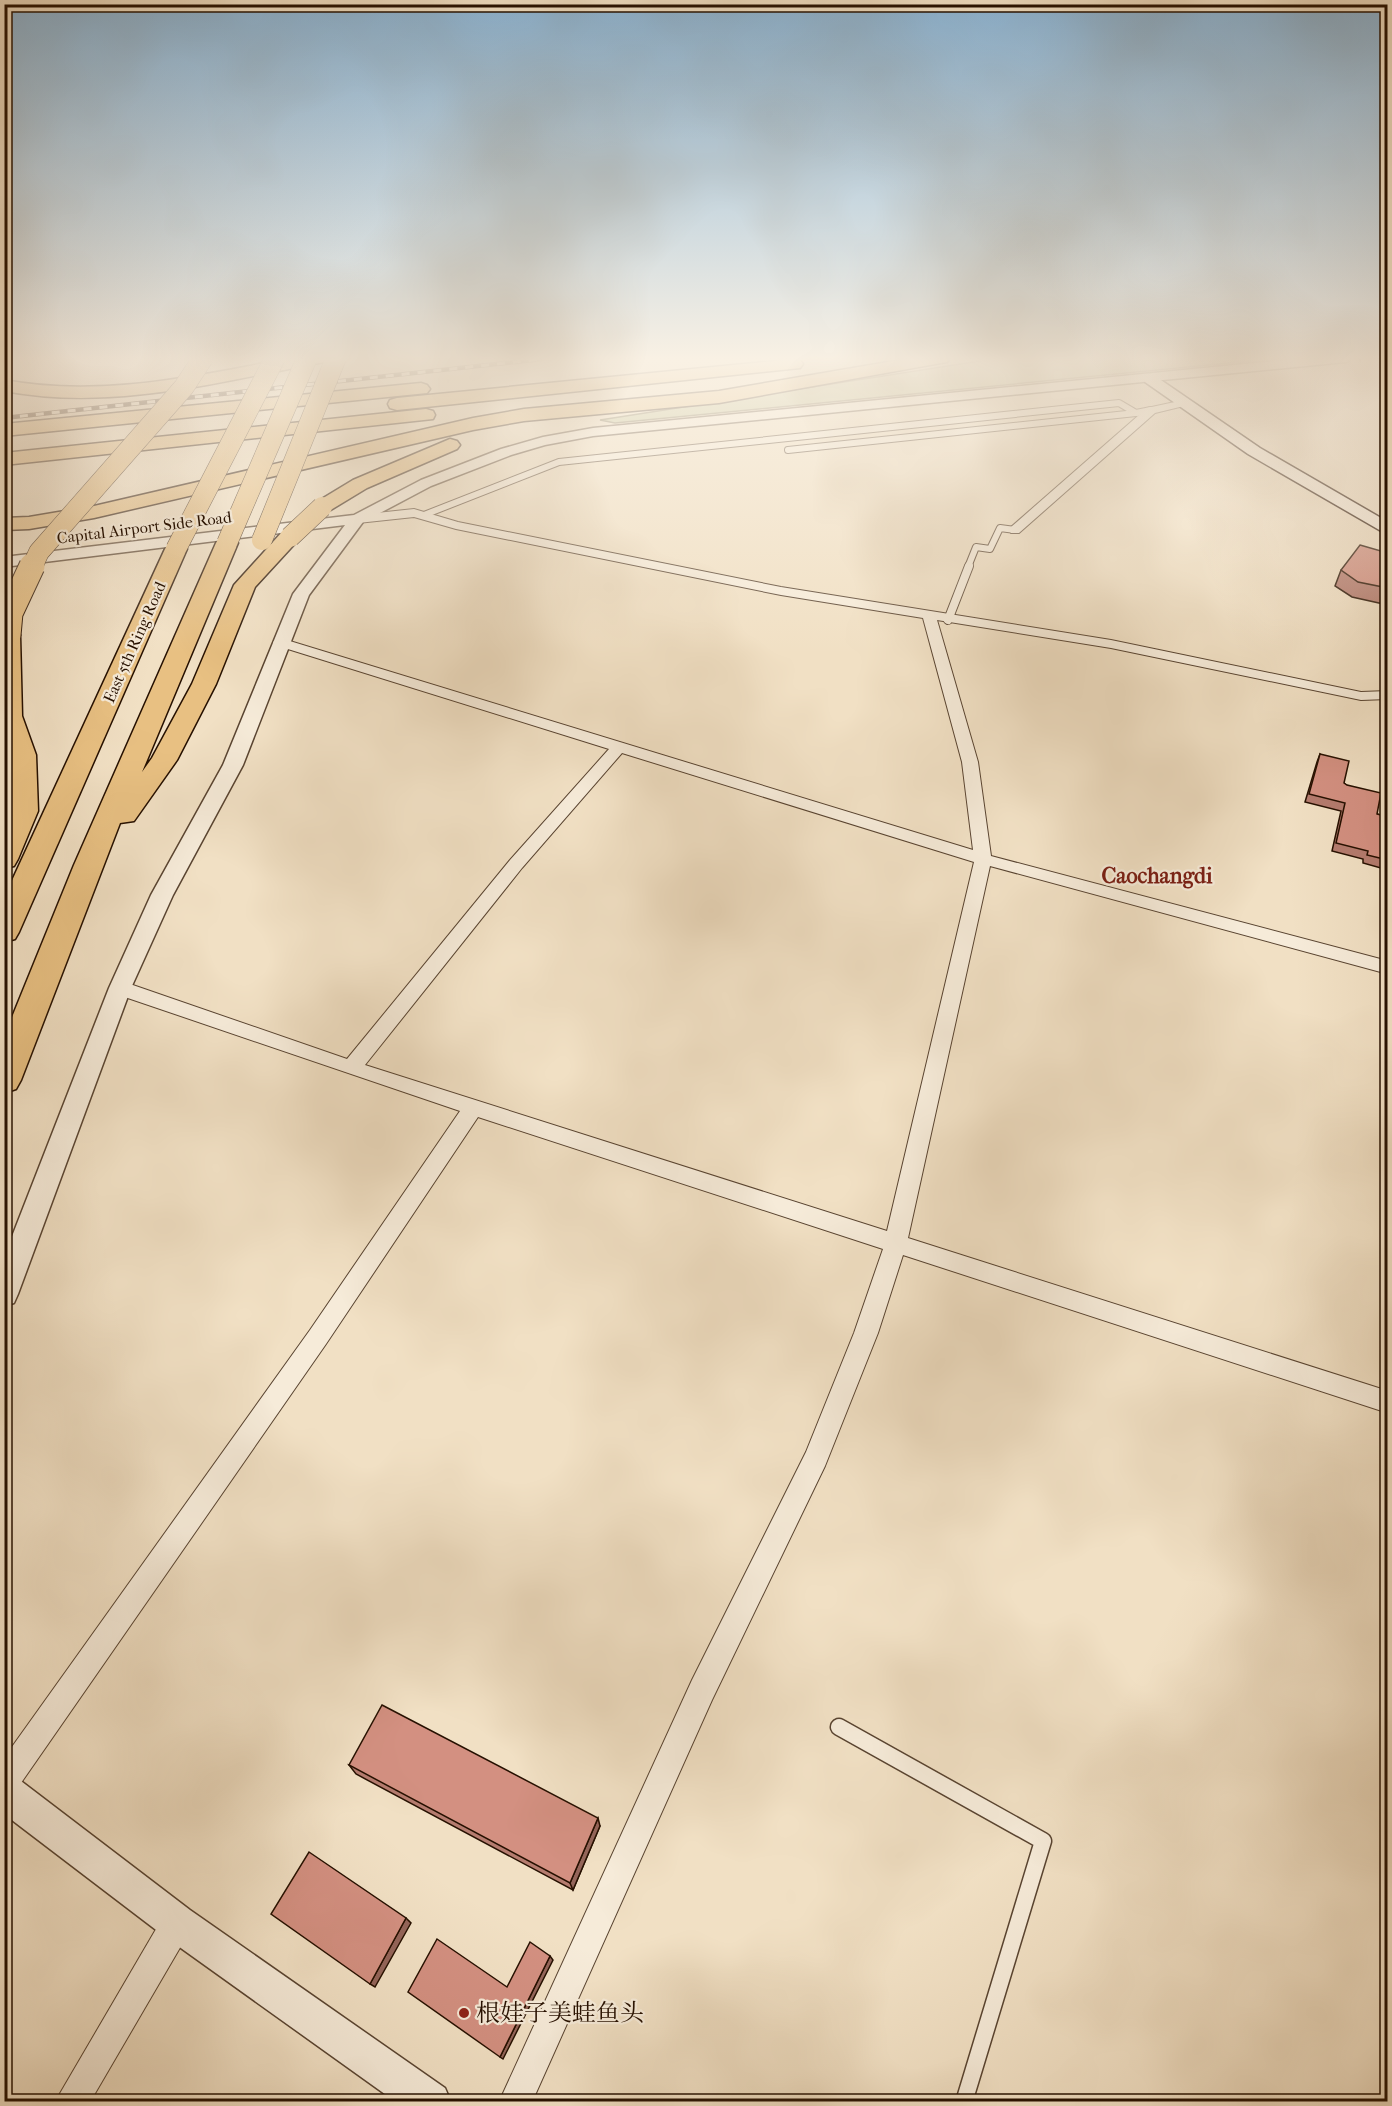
<svg xmlns="http://www.w3.org/2000/svg" width="1392" height="2106" font-family="'IM FELL French Canon','Noto Serif SC',serif">
<style>
.green{fill:#bdc192;stroke:#726849;stroke-width:1.5}
.lines{fill:none;stroke-linecap:round;stroke-linejoin:round}
.service-far2-casing{stroke:#594431;stroke-width:8}
.service-far1-casing{stroke:#594431;stroke-width:10}
.service-casing{stroke:#594431;stroke-width:19}
.minor-casing{stroke:#594431;stroke-width:2}
.tertiary-casing{stroke:#594431;stroke-width:3}
.secondary-casing{stroke:#261000;stroke-width:3}
.motorway-casing{stroke:#261000;stroke-width:3}
.service-far2{stroke:#f6ebd9;stroke-width:6}
.service-far1{stroke:#f6ebd9;stroke-width:8}
.service{stroke:#f6ebd9;stroke-width:16}
.minor{fill:#f6ebd9;fill-rule:evenodd}
.tertiary{fill:#f6ebd9;fill-rule:evenodd}
.secondary{fill:#f6ebd9;fill-rule:evenodd}
.motorway{fill:#e8c082;fill-rule:evenodd}
.rail-casing{stroke:#261000;stroke-width:4.5}
.rail{stroke:#f6ebd9;stroke-width:3;stroke-dasharray:8;stroke-linecap:butt}
.motorway-bridge-far1-casing{stroke:#261000;stroke-width:21;stroke-linecap:butt}
.motorway-bridge-casing{stroke:#261000;stroke-width:27;stroke-linecap:butt}
.motorway-bridge-far1{stroke:#e8c082;stroke-width:20}
.motorway-bridge{stroke:#e8c082;stroke-width:25}
.wall{fill:#b57c6f;stroke:#261000;stroke-width:1.5}
.shaded-wall{fill:#94655a;stroke:#261000;stroke-width:1.5}
.building{fill:#d39081;stroke:#261000;stroke-width:1.5}
.poi-dot{fill:#8f2418;stroke:#f6ebd9;stroke-width:2}
.labels{text-anchor:middle;stroke-width:4.5;stroke-linejoin:round;paint-order:stroke}
.far-street-label{font-size:16px;fill:#261000;stroke:#f6ebd9}
.quarter-label{font-size:22px;font-weight:bold;fill:#7a1f14;stroke:#f6ebd9}
.near-poi-label{font-size:24px;fill:#261000;stroke:#f6ebd9;text-anchor:start}
</style>
<rect width="100%" height="100%" fill="#f1e0c4"/>
<filter id="stains"><feTurbulence type="fractalNoise" baseFrequency=".00333" numOctaves="4"/><feColorMatrix values="0 0 0 0 .2 0 0 0 0 .09 0 0 0 0 .02 0 0 0 .5 -.17"/></filter>
<radialGradient id="worn" r=".72"><stop offset=".6" stop-color="#630" stop-opacity="0"/><stop offset="1" stop-color="#630" stop-opacity=".3"/></radialGradient>
<polygon class="green" points="999,358 1255,358 1250,361 615,423 600,420"/>
<g class="lines">
<g class="service-far2-casing">
<g id="service-far2">
<polyline points="788,450 1136,413"/>
<polyline points="424,515 559,462 1119,403 1136,413 1151,410"/>
<polyline points="968,567 976,547 990,549 1000,528 1015,530"/>
</g>
</g>
<g class="service-far1-casing">
<polyline id="service-far1" points="948,620 969,566"/>
</g>
<g class="service-casing">
<polyline id="service" points="839,1727 1043,1841 964,2102"/>
</g>
<g class="minor-casing">
<g id="minor">
<polygon points="1184,400 1190,403 1188,405 1155,413 1019,533 1011,533 1009,530 1011,527 1147,408"/>
<path d="M414 509 458 522 781 587 1111 640 1361 692 1388 691V699L1361 700 1111 648 937 620 978 762 991 856 1388 961V974L990 866 908 1238 1388 1391V1413L903 1255 878 1333 825 1466 712 1700 532 2102H499L692 1680 806 1452 854 1333 883 1249 478 1117 326 1344 14 1793 4 1797V1758L310 1330 460 1111 113 993 111 988 113 983 120 981 127 983 347 1059 510 860 609 749 275 645 273 642 280 638 973 850 962 762 923 618 781 595 456 529 414 517 358 523 352 519 358 515ZM622 753 974 862 887 1231 365 1065 522 868Z"/>
<polygon points="177,1908 188,1912 192,1923 188,1934 90,2102 55,2102 166,1912"/>
</g>
</g>
<g class="tertiary-casing">
<g id="tertiary">
<polygon points="1306,358 1352,358 1346,362 593,436 545,445 511,455 431,486 363,522 309,595 243,765 173,895 131,988 18,1294 14,1303 4,1306 4,1257 109,988 151,895 223,765 293,594 345,525 4,567 4,557 354,515 421,480 501,449 543,437 593,428"/>
<polygon points="4,1773 17,1778 190,1910 445,2088 451,2102 396,2102 164,1936 4,1814"/>
</g>
</g>
<g class="secondary-casing">
<polygon id="secondary" points="1150,375 1155,376 1260,448 1388,522 1388,535 1248,454 1145,382 1143,379 1145,376"/>
</g>
<g class="motorway-casing">
<g id="motorway">
<path d="M291 358H328L325 362 319 363C215 383 110 411 4 391V380C101 398 195 376 291 358Z"/>
<polygon points="911,358 950,358 947,362 941,363 719,403 524,421 473,430 94,518 29,529 4,530 4,518 29,517 94,506 473,418 524,409 719,391"/>
<polygon points="794,359 800,360 803,364 800,368 397,410 390,408 388,404 390,400 397,398"/>
<polygon points="421,383 427,385 430,389 427,393 4,436 4,424"/>
<polygon points="426,409 433,411 435,415 433,419 4,465 4,453"/>
<polygon points="450,439 457,441 460,445 457,449 367,488 329,511 322,513 315,511 312,507 315,503 353,480"/>
<polygon points="290,531 298,532 301,537 255,587 216,684 177,760 134,821 120,823 21,1080 16,1089 4,1093 4,1037 74,865 216,543 219,538 227,536 235,538 238,543 142,772 152,758 192,684 234,585 282,532"/>
<polygon points="176,542 184,544 187,549 19,932 15,939 4,942 4,898 165,549 168,544"/>
<polygon points="8,628 16,630 20,635 22,716 36,755 38,811 18,859 14,866 4,868 4,824 10,811 10,755 4,739 4,629"/>
</g>
</g>
<use href="#service-far2" class="service-far2"/>
<use href="#service-far1" class="service-far1"/>
<use href="#service" class="service"/>
<use href="#minor" class="minor"/>
<use href="#tertiary" class="tertiary"/>
<use href="#secondary" class="secondary"/>
<use href="#motorway" class="motorway"/>
<g class="rail-casing">
<polyline id="rail" points="4,418 551,358"/>
</g>
<use href="#rail" class="rail"/>
<g class="motorway-bridge-far1-casing">
<g id="motorway-bridge-far1">
<polyline points="290,537 322,507"/>
<polyline points="262,540 336,358"/>
<polyline points="227,543 307,358"/>
<polyline points="176,549 275,358"/>
<polyline points="32,567 39,552 184,387 203,358"/>
</g>
</g>
<g class="motorway-bridge-casing">
<polyline id="motorway-bridge" points="8,635 10,613 32,566"/>
</g>
<use href="#motorway-bridge-far1" class="motorway-bridge-far1"/>
<use href="#motorway-bridge" class="motorway-bridge"/>
</g>
<g class="wall">
<polygon points="1388,553 1388,605 1352,597 1335,586 1341,570"/>
<polygon points="1320,754 1344,783 1377,814 1388,817 1388,870 1363,863 1363,859 1332,851 1341,811 1305,802 1317,762"/>
<polygon points="349,1765 600,1826 573,1890 356,1774"/>
</g>
<g class="shaded-wall">
<polygon points="598,1818 600,1826 573,1890 570,1883"/>
<polygon points="406,1918 411,1923 375,1987 370,1984"/>
<polygon points="550,1956 553,1960 503,2059 500,2057"/>
</g>
<g class="building">
<polygon points="1360,545 1388,553 1388,588 1358,582 1341,570"/>
<polygon points="1320,754 1349,761 1344,783 1347,785 1381,793 1377,814 1388,817 1388,860 1367,855 1368,851 1336,843 1345,803 1309,794"/>
<polygon points="382,1705 598,1818 570,1883 349,1765"/>
<polygon points="309,1852 406,1918 370,1984 271,1914"/>
<polygon points="437,1939 507,1987 530,1942 550,1956 500,2057 408,1992"/>
</g>
<linearGradient id="sky" x2="0" y2="1"><stop stop-color="#8bb6d8"/><stop offset="0.55" stop-color="#f9f1e4"/><stop offset="1" stop-color="#f9f1e4" stop-opacity="0"/></linearGradient>
<rect width="1392" height="653" fill="url(#sky)"/>
<circle class="poi-dot" cx="464" cy="2013" r="6"/>
<g class="labels">
<g class="far-street-label">
<text transform="translate(144 527) rotate(-7)" y="6">Capital Airport Side Road</text>
<text transform="translate(134 642) rotate(-66)" y="6">East 5th Ring Road</text>
</g>
<g class="quarter-label">
<text x="1157" y="883">Caochangdi</text>
</g>
<g class="near-poi-label">
<text x="476" y="2021">根娃子美蛙鱼头</text>
</g>
</g>
<rect width="1392" height="2106" fill="none" stroke="#f1e0c4" stroke-width="24"/>
<rect x="6" y="6" width="1380" height="2094" fill="none" stroke="#261000" stroke-width="3"/>
<rect x="12" y="12" width="1368" height="2082" fill="none" stroke="#261000" stroke-width="1.5"/>
<rect width="100%" height="100%" filter="url(#stains)"/>
<rect width="100%" height="100%" fill="url(#worn)"/>
</svg>
